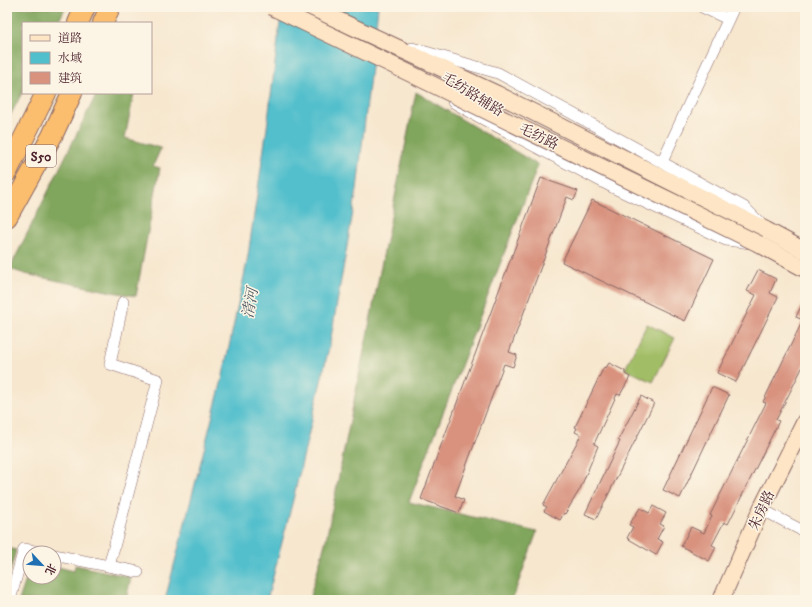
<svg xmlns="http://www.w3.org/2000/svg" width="812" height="607" font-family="'IM FELL DW Pica','Noto Serif SC',serif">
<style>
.green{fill:#a1be66;stroke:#766e48}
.forest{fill:#80a55b;stroke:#656243}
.water{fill:#52bfcc;stroke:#4e6f7c}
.building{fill:#d8927e}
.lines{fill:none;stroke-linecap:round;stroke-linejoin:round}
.street-casing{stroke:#876564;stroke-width:12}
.secondary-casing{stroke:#876564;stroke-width:18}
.highway-casing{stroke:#876564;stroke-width:22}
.street{stroke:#fff;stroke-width:11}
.secondary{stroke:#fde5c5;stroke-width:16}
.highway{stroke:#fbbd6e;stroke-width:20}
.secondary-bridge-casing{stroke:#876564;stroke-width:18;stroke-linecap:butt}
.secondary-bridge{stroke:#fde5c5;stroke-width:16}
.labels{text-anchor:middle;stroke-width:3;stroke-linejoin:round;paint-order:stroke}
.shield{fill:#fcf5e5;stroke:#7f5f63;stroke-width:1}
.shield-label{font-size:13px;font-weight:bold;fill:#4a1f2b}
.street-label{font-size:14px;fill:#4a1f2b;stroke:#fcf5e5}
.water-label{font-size:15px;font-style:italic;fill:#4d5763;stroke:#fcf5e5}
</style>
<rect width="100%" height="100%" fill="#fcf5e5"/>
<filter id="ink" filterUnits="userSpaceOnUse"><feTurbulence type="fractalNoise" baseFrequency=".025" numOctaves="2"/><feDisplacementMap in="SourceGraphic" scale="8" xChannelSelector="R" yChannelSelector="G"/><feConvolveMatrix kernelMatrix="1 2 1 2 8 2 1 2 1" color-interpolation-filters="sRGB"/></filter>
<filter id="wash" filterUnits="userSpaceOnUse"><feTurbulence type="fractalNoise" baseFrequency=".012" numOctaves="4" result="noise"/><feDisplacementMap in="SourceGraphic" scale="16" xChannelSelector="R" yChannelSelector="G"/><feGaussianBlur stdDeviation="0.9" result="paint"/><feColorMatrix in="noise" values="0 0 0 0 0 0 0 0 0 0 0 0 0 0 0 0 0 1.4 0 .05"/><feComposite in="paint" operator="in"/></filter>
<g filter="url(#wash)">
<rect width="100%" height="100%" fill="#f7e7cf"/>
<polygon class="green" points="647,324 675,338 653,382 625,369"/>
<g class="forest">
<polygon points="7,7 65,8 58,23 23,23 23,91 7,122"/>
<polygon points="416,92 538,165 409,502 537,532 512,600 309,600 326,540"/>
<polygon points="97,93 134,93 125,138 161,148 153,166 160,168 136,296 112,292 25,274 10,269 7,281 7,274"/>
<polygon points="7,548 16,550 7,583"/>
<polygon points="75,565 131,577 126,600 19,600 30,568 30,577 54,577 54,566 74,571"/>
</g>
<polygon class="water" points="282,7 378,7 357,189 330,343 293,500 267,600 165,600 222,380 247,262 267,128"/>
<g id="blocks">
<g class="building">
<polygon points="541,178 578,191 574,200 567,197 509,352 517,355 513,367 504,364 455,496 464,500 459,513 421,499"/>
<polygon points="592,200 714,259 685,321 562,262"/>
<polygon points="758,270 776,279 770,293 778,297 736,382 717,373 756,295 747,291"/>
<polygon points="805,298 805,362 776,420 779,421 728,524 724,522 712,545 716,547 709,561 681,546 691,527 704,533 712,516 710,515 766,403 763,402 803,320 796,317"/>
<polygon points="609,363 625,371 625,374 630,377 620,395 617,394 594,444 598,446 580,489 565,514 564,513 560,520 544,511 547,507 543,505 581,435 575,432 577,428 575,427 604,367 606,368"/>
<polygon points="712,387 729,395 680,498 663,490"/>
<polygon points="641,396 654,403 596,519 585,514 620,441 618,440"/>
<polygon points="653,506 666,513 660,524 664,526 657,539 663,542 656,555 627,538 633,527 629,525 640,508 649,513"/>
</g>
</g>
</g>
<g filter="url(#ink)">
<use href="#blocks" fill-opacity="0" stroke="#876564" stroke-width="1"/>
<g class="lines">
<g class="street-casing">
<g id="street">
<polyline points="702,7 728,19"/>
<polyline points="412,48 498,73 744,207 760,223"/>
<polyline points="453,102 481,118 612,187 726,240 751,243"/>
<polyline points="662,162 734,7"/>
<polyline points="761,509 805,532"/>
<polyline points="54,555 138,572"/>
<polyline points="109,566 158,380 110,364 123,302"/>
<polyline points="10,600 24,549 44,553"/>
</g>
</g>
<g class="secondary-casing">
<g id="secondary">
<polyline points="310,7 497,94 766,230 805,251"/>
<polyline points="759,244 805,269"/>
<polyline points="721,600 761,509 805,421"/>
</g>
</g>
<g class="highway-casing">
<g id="highway">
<polyline points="78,23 85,7"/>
<polyline points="103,23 110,7"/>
<polyline points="7,172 46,93"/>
<polyline points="7,217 52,136 72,93"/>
</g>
</g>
<use href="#street" class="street"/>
<use href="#secondary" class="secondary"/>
<use href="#highway" class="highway"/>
<g class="secondary-bridge-casing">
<polyline id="secondary-bridge" points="272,7 409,73 759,244"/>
</g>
<use href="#secondary-bridge" class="secondary-bridge"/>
</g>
</g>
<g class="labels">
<rect class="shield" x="26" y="145" width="30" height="22" rx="3"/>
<g class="shield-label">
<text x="41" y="161">S50</text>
</g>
<g class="street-label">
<text transform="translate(473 94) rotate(32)" y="5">毛纺路辅路</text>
<text transform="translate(539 136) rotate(26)" y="5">毛纺路</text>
<text transform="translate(761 510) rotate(-65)" y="5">朱房路</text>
</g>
<g class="water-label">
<text transform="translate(250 303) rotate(-80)" y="5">清河</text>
</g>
</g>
<rect width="812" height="607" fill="none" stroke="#fcf5e5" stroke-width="24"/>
<rect x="22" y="22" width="130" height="72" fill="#fcf5e5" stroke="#b59f9b"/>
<rect x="30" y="35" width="20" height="6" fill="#fde5c5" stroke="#b59f9b"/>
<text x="58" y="42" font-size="12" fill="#4a1f2b">道路</text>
<rect x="30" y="52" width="20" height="12" fill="#52bfcc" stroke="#b59f9b"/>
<text x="58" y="62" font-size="12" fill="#4a1f2b">水域</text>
<rect x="30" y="72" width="20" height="12" fill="#d8927e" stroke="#b59f9b"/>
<text x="58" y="82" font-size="12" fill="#4a1f2b">建筑</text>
<g transform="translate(42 565) rotate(116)"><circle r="19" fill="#fcf5e5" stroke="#b59f9b"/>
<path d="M0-3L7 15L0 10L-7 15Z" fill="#1f6fb2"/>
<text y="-6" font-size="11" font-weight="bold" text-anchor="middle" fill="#4a1f2b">北</text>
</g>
</svg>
